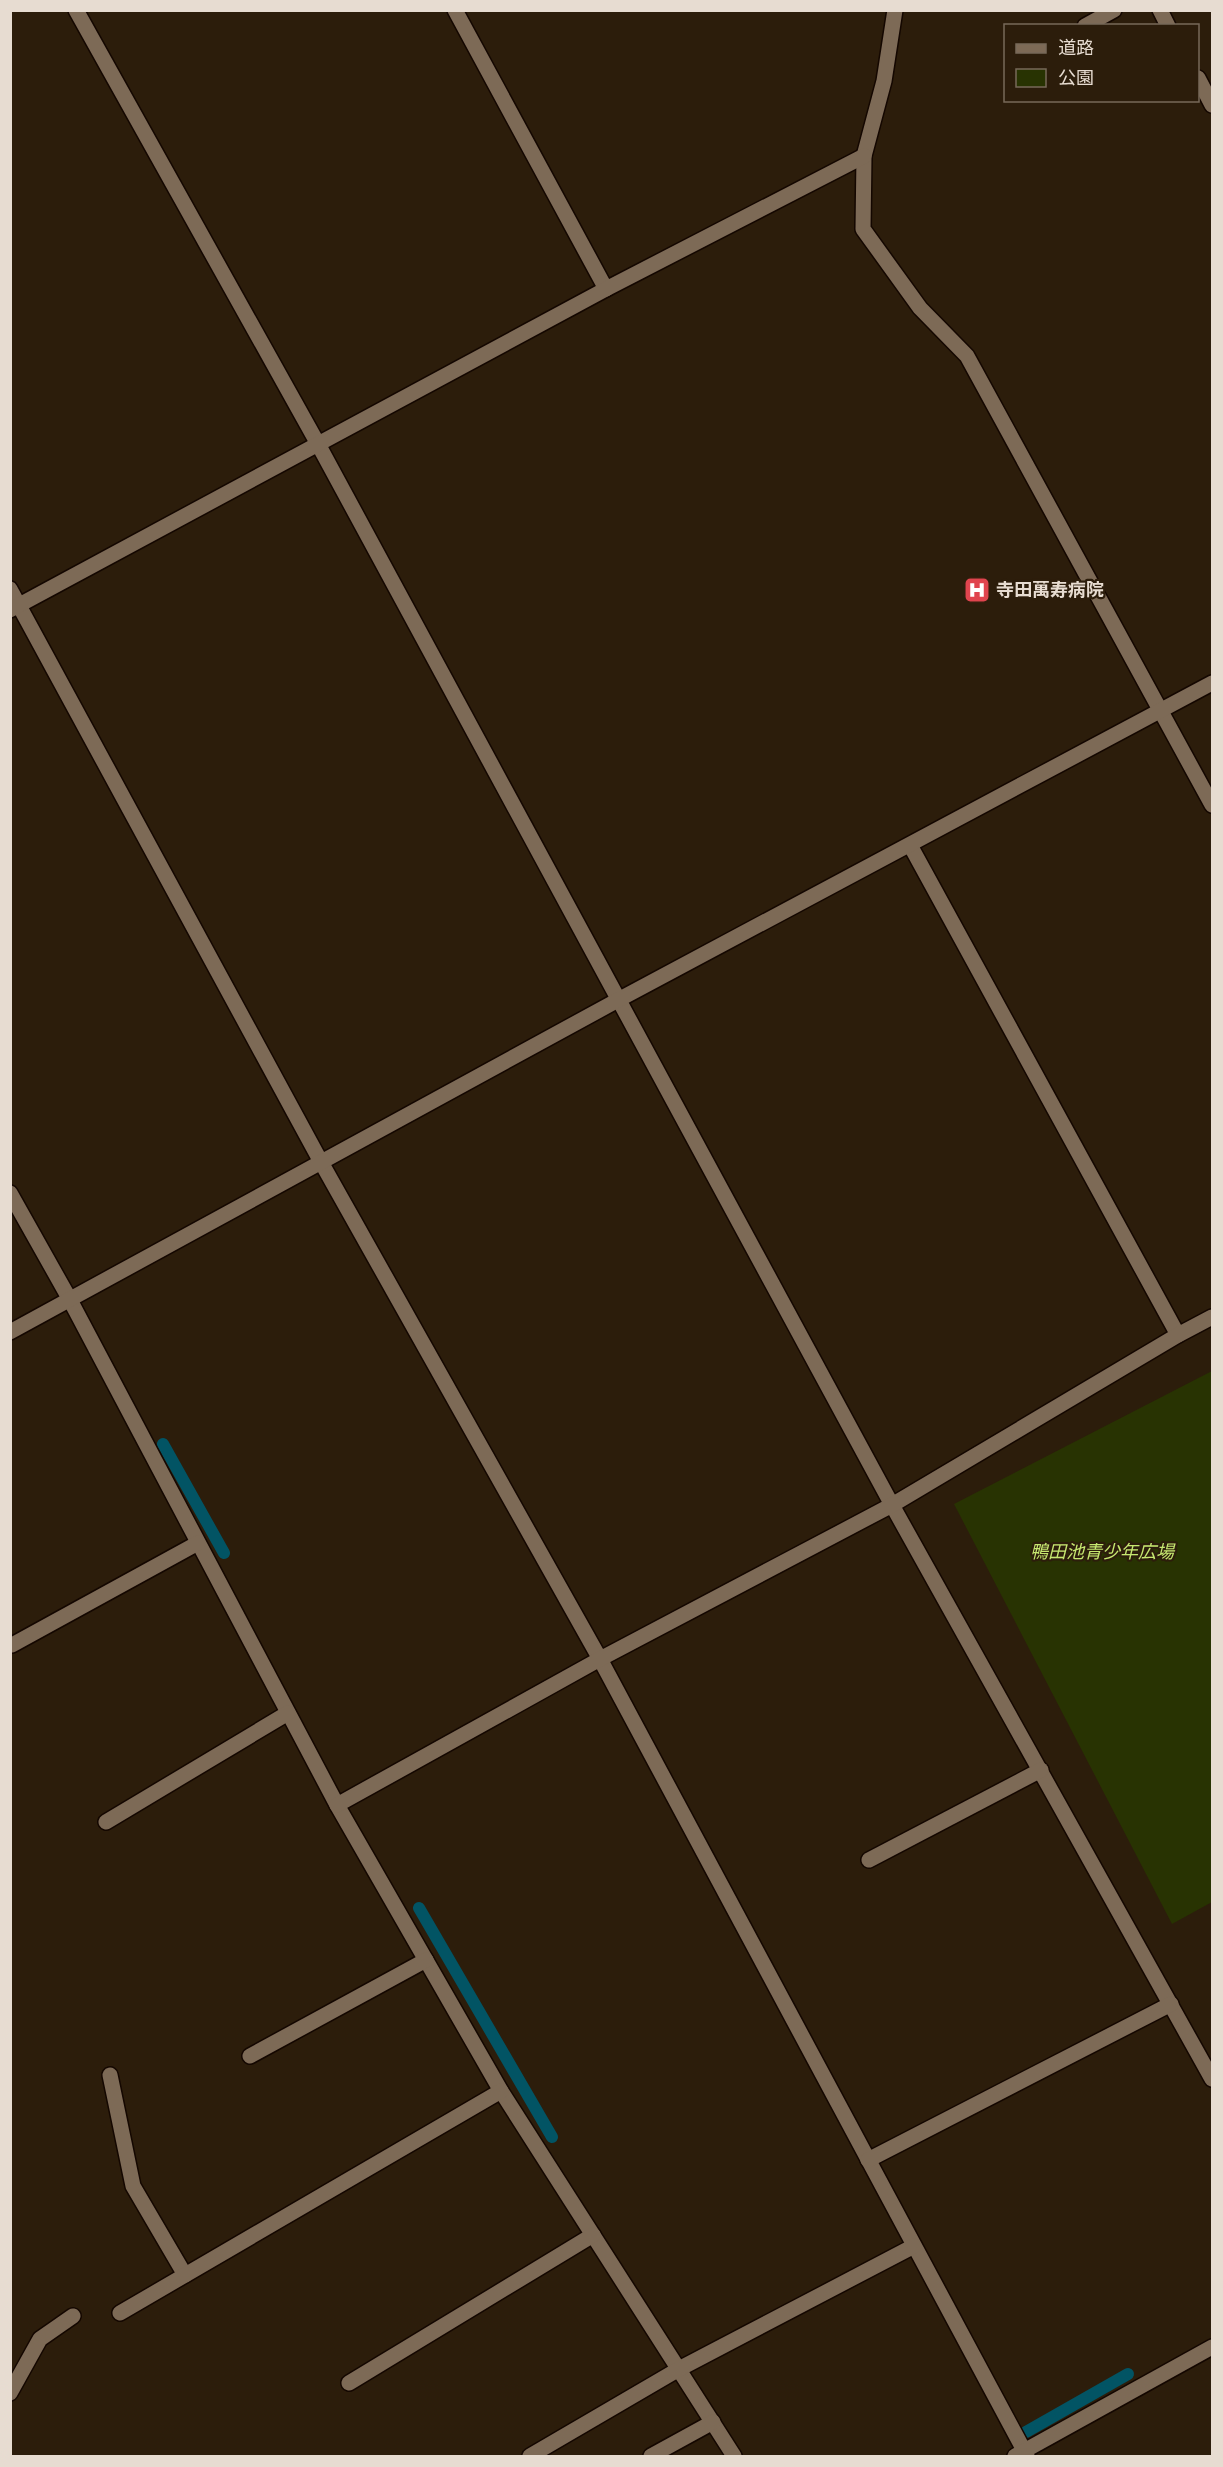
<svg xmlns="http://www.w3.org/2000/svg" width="1223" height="2467" font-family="'Times New Roman','Noto Sans JP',serif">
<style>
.green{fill:#283302}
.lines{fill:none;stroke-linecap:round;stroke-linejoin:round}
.stream{stroke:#025464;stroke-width:12}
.street-casing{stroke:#140700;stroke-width:18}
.street{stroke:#7d6a56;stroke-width:15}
.labels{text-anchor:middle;stroke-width:4.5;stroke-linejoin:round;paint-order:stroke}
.poi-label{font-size:18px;font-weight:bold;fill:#e7dcd1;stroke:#2c1d0b;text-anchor:start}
.park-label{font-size:18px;font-style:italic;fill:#c6e770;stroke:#2c1d0b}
</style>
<rect width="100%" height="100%" fill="#2c1d0b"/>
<polygon class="green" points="1212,1371 1212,1902 1172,1924 954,1504"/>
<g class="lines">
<g class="stream">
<polyline points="163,1444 224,1553"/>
<polyline points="419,1908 552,2137"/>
<polyline points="1026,2432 1128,2374"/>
</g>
<g class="street-casing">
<g id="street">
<polyline points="76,10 318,444 892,1505 1212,2079"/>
<polyline points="455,10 606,289"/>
<polyline points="895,10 884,81 864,156 863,229 920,308 967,356 1212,805"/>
<polyline points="1160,10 1168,26"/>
<polyline points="1085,26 1114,10"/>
<polyline points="1198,78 1212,105"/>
<polyline points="10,589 321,1162 600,1659 1027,2456"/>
<polyline points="10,610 606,289 864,156"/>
<polyline points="910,845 1178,1335"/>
<polyline points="10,1193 69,1298 337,1805 501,2091 734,2456"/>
<polyline points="10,1332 618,1000 1212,683"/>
<polyline points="12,1645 198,1543"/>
<polyline points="337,1805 600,1659 892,1505 1178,1335 1212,1317"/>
<polyline points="106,1822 288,1713"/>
<polyline points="869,1860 1041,1770"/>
<polyline points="250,2056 426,1960"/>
<polyline points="110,2075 133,2186 185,2275"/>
<polyline points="868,2160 1171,2004"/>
<polyline points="120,2313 501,2091"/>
<polyline points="349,2383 593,2235"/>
<polyline points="10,2393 40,2339 73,2316"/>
<polyline points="530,2456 679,2369 914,2246"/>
<polyline points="651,2456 713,2422"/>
<polyline points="1015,2456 1212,2347"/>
</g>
</g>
<use href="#street" class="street"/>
</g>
<defs>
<g id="hospital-square" transform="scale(1.35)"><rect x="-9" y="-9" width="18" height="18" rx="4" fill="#e0444e" stroke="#2c1d0b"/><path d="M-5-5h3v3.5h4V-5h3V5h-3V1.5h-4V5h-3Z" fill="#fff"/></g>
</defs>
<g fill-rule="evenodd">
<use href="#hospital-square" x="977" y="590"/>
</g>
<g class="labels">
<g class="poi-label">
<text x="996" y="596">寺田萬寿病院</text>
</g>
<g class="park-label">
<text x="1102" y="1558">鴨田池青少年広場</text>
</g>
</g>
<rect width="1223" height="2467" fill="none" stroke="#e7dcd1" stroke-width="24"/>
<rect x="1004" y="24" width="195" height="78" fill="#2c1d0b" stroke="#77695a" stroke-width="1.5"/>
<rect x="1016" y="44" width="30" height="9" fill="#7d6a56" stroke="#77695a" stroke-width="1.5"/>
<text x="1058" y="54" font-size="18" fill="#e7dcd1">道路</text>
<rect x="1016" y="69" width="30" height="18" fill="#283302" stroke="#77695a" stroke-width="1.5"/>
<text x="1058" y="84" font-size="18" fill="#e7dcd1">公園</text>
</svg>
